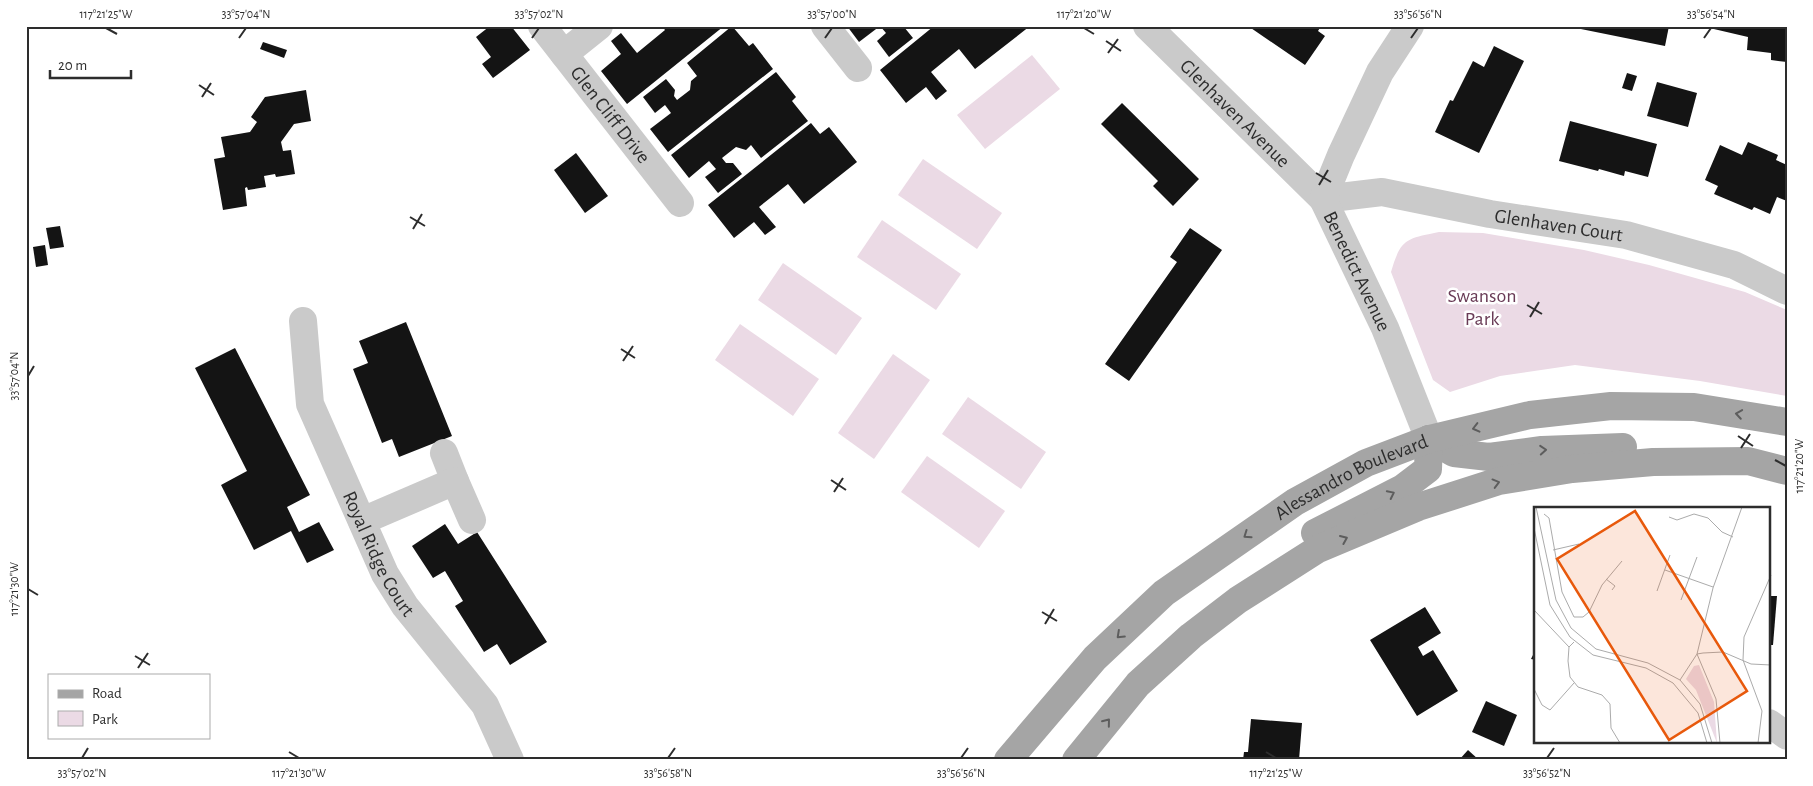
<svg xmlns="http://www.w3.org/2000/svg" width="1813" height="786" font-family="'Alegreya Sans',sans-serif">
<style>
.green{fill:#ebdae5}
.building{fill:#141414}
.lines{fill:none;stroke-linecap:round;stroke-linejoin:round}
.minor{stroke:#cacaca;stroke-width:28}
.major{stroke:#a5a5a5;stroke-width:28}
.oneway{stroke:#5d5d5d}
.ticks{fill:none;stroke:#2d2d2d;stroke-width:2}
.labels{text-anchor:middle;stroke-width:5;stroke-linejoin:round;paint-order:stroke}
.street-label{font-size:20px;fill:#2d2d2d;stroke:#fff}
.park-label{font-size:20px;fill:#693b56;stroke:#fff}
.inset-road{fill:none;stroke:#ababab;stroke-width:1}
.view{fill:#e8590c;fill-opacity:0.15;stroke:#e8590c;stroke-width:2.5}
.inset-edge{fill:none;stroke:#2d2d2d;stroke-width:2.5}
.neatline{fill:none;stroke:#2d2d2d;stroke-width:2}
.ticks-label{font-size:12px;text-anchor:middle;fill:#2d2d2d}
</style>
<rect width="100%" height="100%" fill="#fff"/>
<g class="green">
<polygon points="1032,55 1060,89 985,149 957,115"/>
<polygon points="923,159 1002,213 977,249 898,195"/>
<polygon points="882,220 961,274 936,310 857,257"/>
<path d="M1439 232 1483 233 1584 250 1649 265 1745 292 1787 310V396L1700 381 1575 365 1500 376 1450 392 1433 380 1391 272C1401 238 1406 239 1439 232Z"/>
<polygon points="783,263 862,318 836,355 758,300"/>
<polygon points="740,324 819,379 793,416 715,360"/>
<polygon points="893,354 930,380 874,459 838,433"/>
<polygon points="968,397 1046,452 1021,489 942,434"/>
<polygon points="927,456 1005,511 979,548 901,492"/>
</g>
<g class="building">
<polygon points="490,26 511,26 530,50 493,78 482,64 491,57 476,37"/>
<polygon points="662,26 724,26 627,104 601,71 621,54 611,41 621,33 637,53 665,30"/>
<polygon points="732,26 749,46 753,43 773,69 668,152 650,129 671,113 665,105 655,113 643,97 666,79 675,90 674,96 677,100 690,90 691,81 697,76 687,63"/>
<polygon points="847,26 880,26 859,42"/>
<polygon points="880,26 904,27 913,38 889,57 877,41 886,33"/>
<polygon points="934,26 1030,26 975,69 959,49 931,72 947,91 936,100 926,87 906,103 880,70"/>
<polygon points="1248,26 1321,26 1318,31 1325,36 1305,65"/>
<polygon points="1566,26 1669,26 1665,46"/>
<polygon points="1701,26 1787,26 1787,62 1771,60 1771,53 1747,50 1748,37"/>
<polygon points="263,42 287,50 284,58 260,49"/>
<polygon points="1494,46 1524,61 1479,153 1435,132 1450,100 1453,101 1473,61 1484,67"/>
<polygon points="776,72 796,97 792,101 808,121 761,158 751,145 746,150 736,147 722,158 726,163 733,163 742,174 718,193 705,177 716,169 709,161 689,178 671,155"/>
<polygon points="1627,73 1637,76 1632,91 1622,88"/>
<polygon points="1657,82 1697,93 1688,127 1647,116"/>
<polygon points="306,90 311,121 294,124 281,142 283,151 291,150 295,174 276,177 275,174 264,176 266,187 248,190 247,187 245,188 247,206 223,210 214,159 225,157 221,137 250,132 257,122 251,117 265,97"/>
<polygon points="1122,103 1199,179 1173,206 1153,186 1158,181 1101,124"/>
<polygon points="1570,121 1657,144 1648,177 1625,171 1624,176 1599,169 1598,171 1559,161"/>
<polygon points="811,123 820,134 829,127 857,162 804,204 788,184 759,207 776,227 765,235 754,222 734,238 708,205"/>
<polygon points="1748,142 1778,155 1776,160 1787,165 1787,201 1777,197 1770,214 1754,207 1752,210 1714,194 1718,186 1705,180 1720,145 1742,155"/>
<polygon points="576,153 608,196 585,213 554,170"/>
<polygon points="60,226 64,247 50,249 46,228"/>
<polygon points="1190,228 1222,250 1129,381 1105,364 1177,262 1170,257"/>
<polygon points="45,245 48,265 36,267 33,247"/>
<polygon points="406,322 452,436 399,457 392,439 382,443 353,369 368,363 359,341"/>
<polygon points="235,348 310,495 287,507 299,532 319,522 334,550 307,563 291,531 254,550 221,485 247,471 195,368"/>
<polygon points="445,524 458,544 477,532 547,642 510,665 497,644 484,652 455,606 463,601 445,571 433,578 412,546"/>
<polygon points="1769,596 1777,596 1773,645 1769,645"/>
<polygon points="1425,607 1441,633 1418,647 1423,656 1433,650 1458,691 1417,716 1370,640"/>
<polygon points="1536,649 1536,660 1531,659"/>
<polygon points="1486,701 1517,715 1504,746 1472,732"/>
<polygon points="1251,719 1302,723 1299,760 1243,760 1244,752 1248,752"/>
<polygon points="1468,750 1479,760 1459,760"/>
</g>
<g class="lines">
<g class="minor">
<path id="s1" d="M542 26 680 203"/>
<polyline points="825,26 858,68"/>
<path id="s2" d="M1147 26 1323 199 1382 192 1490 214 1626 235 1734 265 1787 291"/>
<path id="s3" d="M1410 26 1380 72 1341 155 1323 199 1385 328 1429 439"/>
<polyline points="564,54 599,26"/>
<path id="s4" d="M303 321 310 404 385 574 405 606 485 705 510 760"/>
<polyline points="444,453 455,481"/>
<polyline points="362,521 455,481 472,520"/>
<polyline points="1769,723 1787,736"/>
</g>
<g class="major">
<polyline points="1429,439 1454,453 1489,457 1542,450 1623,447"/>
<polyline points="1315,533 1403,488 1428,469 1429,439"/>
<path id="s5" d="M1008 760 1095 658 1164 593 1295 502 1366 463 1429 439 1530 415 1611 406 1694 407 1787 422"/>
<polyline points="1076,760 1138,684 1191,636 1238,600 1318,549 1418,507 1499,481 1572,469 1653,462 1748,461 1787,471"/>
</g>
</g>
<defs><path id="oneway-chevron" d="M-2-3.5L2.5 0L-2 3.5" fill="none" stroke-width="1.6" stroke-linecap="round" stroke-linejoin="round" transform="scale(1.25)"/></defs>
<g class="oneway">
<use href="#oneway-chevron" transform="translate(1739 414) rotate(-171)"/>
<use href="#oneway-chevron" transform="translate(1476 428) rotate(166)"/>
<use href="#oneway-chevron" transform="translate(1543 450) rotate(-4)"/>
<use href="#oneway-chevron" transform="translate(1496 483) rotate(-15)"/>
<use href="#oneway-chevron" transform="translate(1391 494) rotate(-26)"/>
<use href="#oneway-chevron" transform="translate(1247 535) rotate(145)"/>
<use href="#oneway-chevron" transform="translate(1344 539) rotate(-23)"/>
<use href="#oneway-chevron" transform="translate(1120 635) rotate(137)"/>
<use href="#oneway-chevron" transform="translate(1107 722) rotate(-51)"/>
</g>
<path class="ticks" d="M106 28 117 34M1084 28 1094 34M239 38 246 28M532 38 539 28M825 38 832 28M1411 38 1418 28M1704 38 1711 28M1106 41 1121 51M1108 53 1118 39M199 85 214 95M202 97 211 83M1316 173 1331 182M1319 185 1328 170M410 217 425 226M413 229 422 214M1527 305 1542 314M1530 317 1539 302M621 349 635 358M623 361 633 346M28 376 34 366M1738 436 1753 446M1741 448 1750 434M1775 460 1786 466M831 480 846 490M834 492 843 478M28 589 38 595M1042 612 1057 621M1045 624 1054 609M135 656 150 665M138 668 148 653M289 752 299 758M1266 752 1276 758M82 758 88 748M668 758 675 748M961 758 968 748M1547 758 1554 748"/>
<g class="labels">
<g class="street-label">
<text dy="7" stroke="none"><textPath href="#s2" startOffset="124">Glenhaven Avenue</textPath></text>
<text dy="7" stroke="none"><textPath href="#s1" startOffset="112">Glen Cliff Drive</textPath></text>
<text dy="7" stroke="none"><textPath href="#s2" startOffset="486">Glenhaven Court</textPath></text>
<text dy="7" stroke="none"><textPath href="#s3" startOffset="274">Benedict Avenue</textPath></text>
<text dy="7" stroke="none"><textPath href="#s5" startOffset="450">Alessandro Boulevard</textPath></text>
<text dy="7" stroke="none"><textPath href="#s4" startOffset="248">Royal Ridge Court</textPath></text>
</g>
<g class="park-label">
<text x="1482" y="302">Swanson<tspan x="1482" dy="23">Park</tspan></text>
</g>
</g>
<g transform="translate(1534 507)">
<rect width="236" height="236" fill="#fff"/>
<path d="M165 158 180 195 183 236 162 183 152 172 160 159Z" fill="#ebdae5"/>
<path class="inset-road" d="M2 0 22 93 37 121 62 142 114 156 146 173 166 197 178 236M10 7 15 11 28 85 40 110H49L55 105 68 78 88 54M135 10 143 13 160 7 174 11 188 25 199 30M0 21 16 98 36 130 59 148 112 161 139 176 164 206 173 236M19 43 45 37M131 63 179 80M72 72 81 79 78 83M123 84 136 48M147 93 163 50M0 103 35 140M40 135 35 140 34 154 36 170 44 180 68 188 76 197 77 221 86 236M146 173 163 147 169 146 189 145 217 157 237 158M0 182 8 198 16 203 40 176M186 236 182 192 163 147 179 81 208 0M224 236 228 204 209 153 210 130 237 68"/>
<path class="view" d="M101 4 213 184 135 233 23 52Z"/>
<rect width="236" height="236" class="inset-edge"/>
</g>
<rect width="1813" height="786" fill="none" stroke="#ffffff" stroke-width="55"/>
<rect x="48" y="674" width="162" height="65" fill="#ffffff" stroke="#ababab"/>
<rect x="58" y="690" width="25" height="8" fill="#a5a5a5" stroke="#ababab"/>
<text x="92" y="698" font-size="15" fill="#2d2d2d">Road</text>
<rect x="58" y="711" width="25" height="15" fill="#ebdae5" stroke="#ababab"/>
<text x="92" y="724" font-size="15" fill="#2d2d2d">Park</text>
<path d="M50 70v8h81v-8" fill="none" stroke="#2d2d2d" stroke-width="2.5"/>
<text x="58" y="70" font-size="15" fill="#2d2d2d" stroke="#ffffff" stroke-width="4" paint-order="stroke">20 m</text>
<rect x="28" y="28" width="1758" height="730" class="neatline"/>
<g class="ticks-label">
<text x="106" y="18">117°21'25"W</text>
<text x="246" y="18">33°57'04"N</text>
<text x="539" y="18">33°57'02"N</text>
<text x="832" y="18">33°57'00"N</text>
<text x="1084" y="18">117°21'20"W</text>
<text x="1418" y="18">33°56'56"N</text>
<text x="1711" y="18">33°56'54"N</text>
<text transform="translate(14 376) rotate(-90)" y="4">33°57'04"N</text>
<text transform="translate(1799 466) rotate(-90)" y="4">117°21'20"W</text>
<text transform="translate(14 589) rotate(-90)" y="4">117°21'30"W</text>
<text x="82" y="777">33°57'02"N</text>
<text x="299" y="777">117°21'30"W</text>
<text x="668" y="777">33°56'58"N</text>
<text x="961" y="777">33°56'56"N</text>
<text x="1276" y="777">117°21'25"W</text>
<text x="1547" y="777">33°56'52"N</text>
</g>
</svg>
